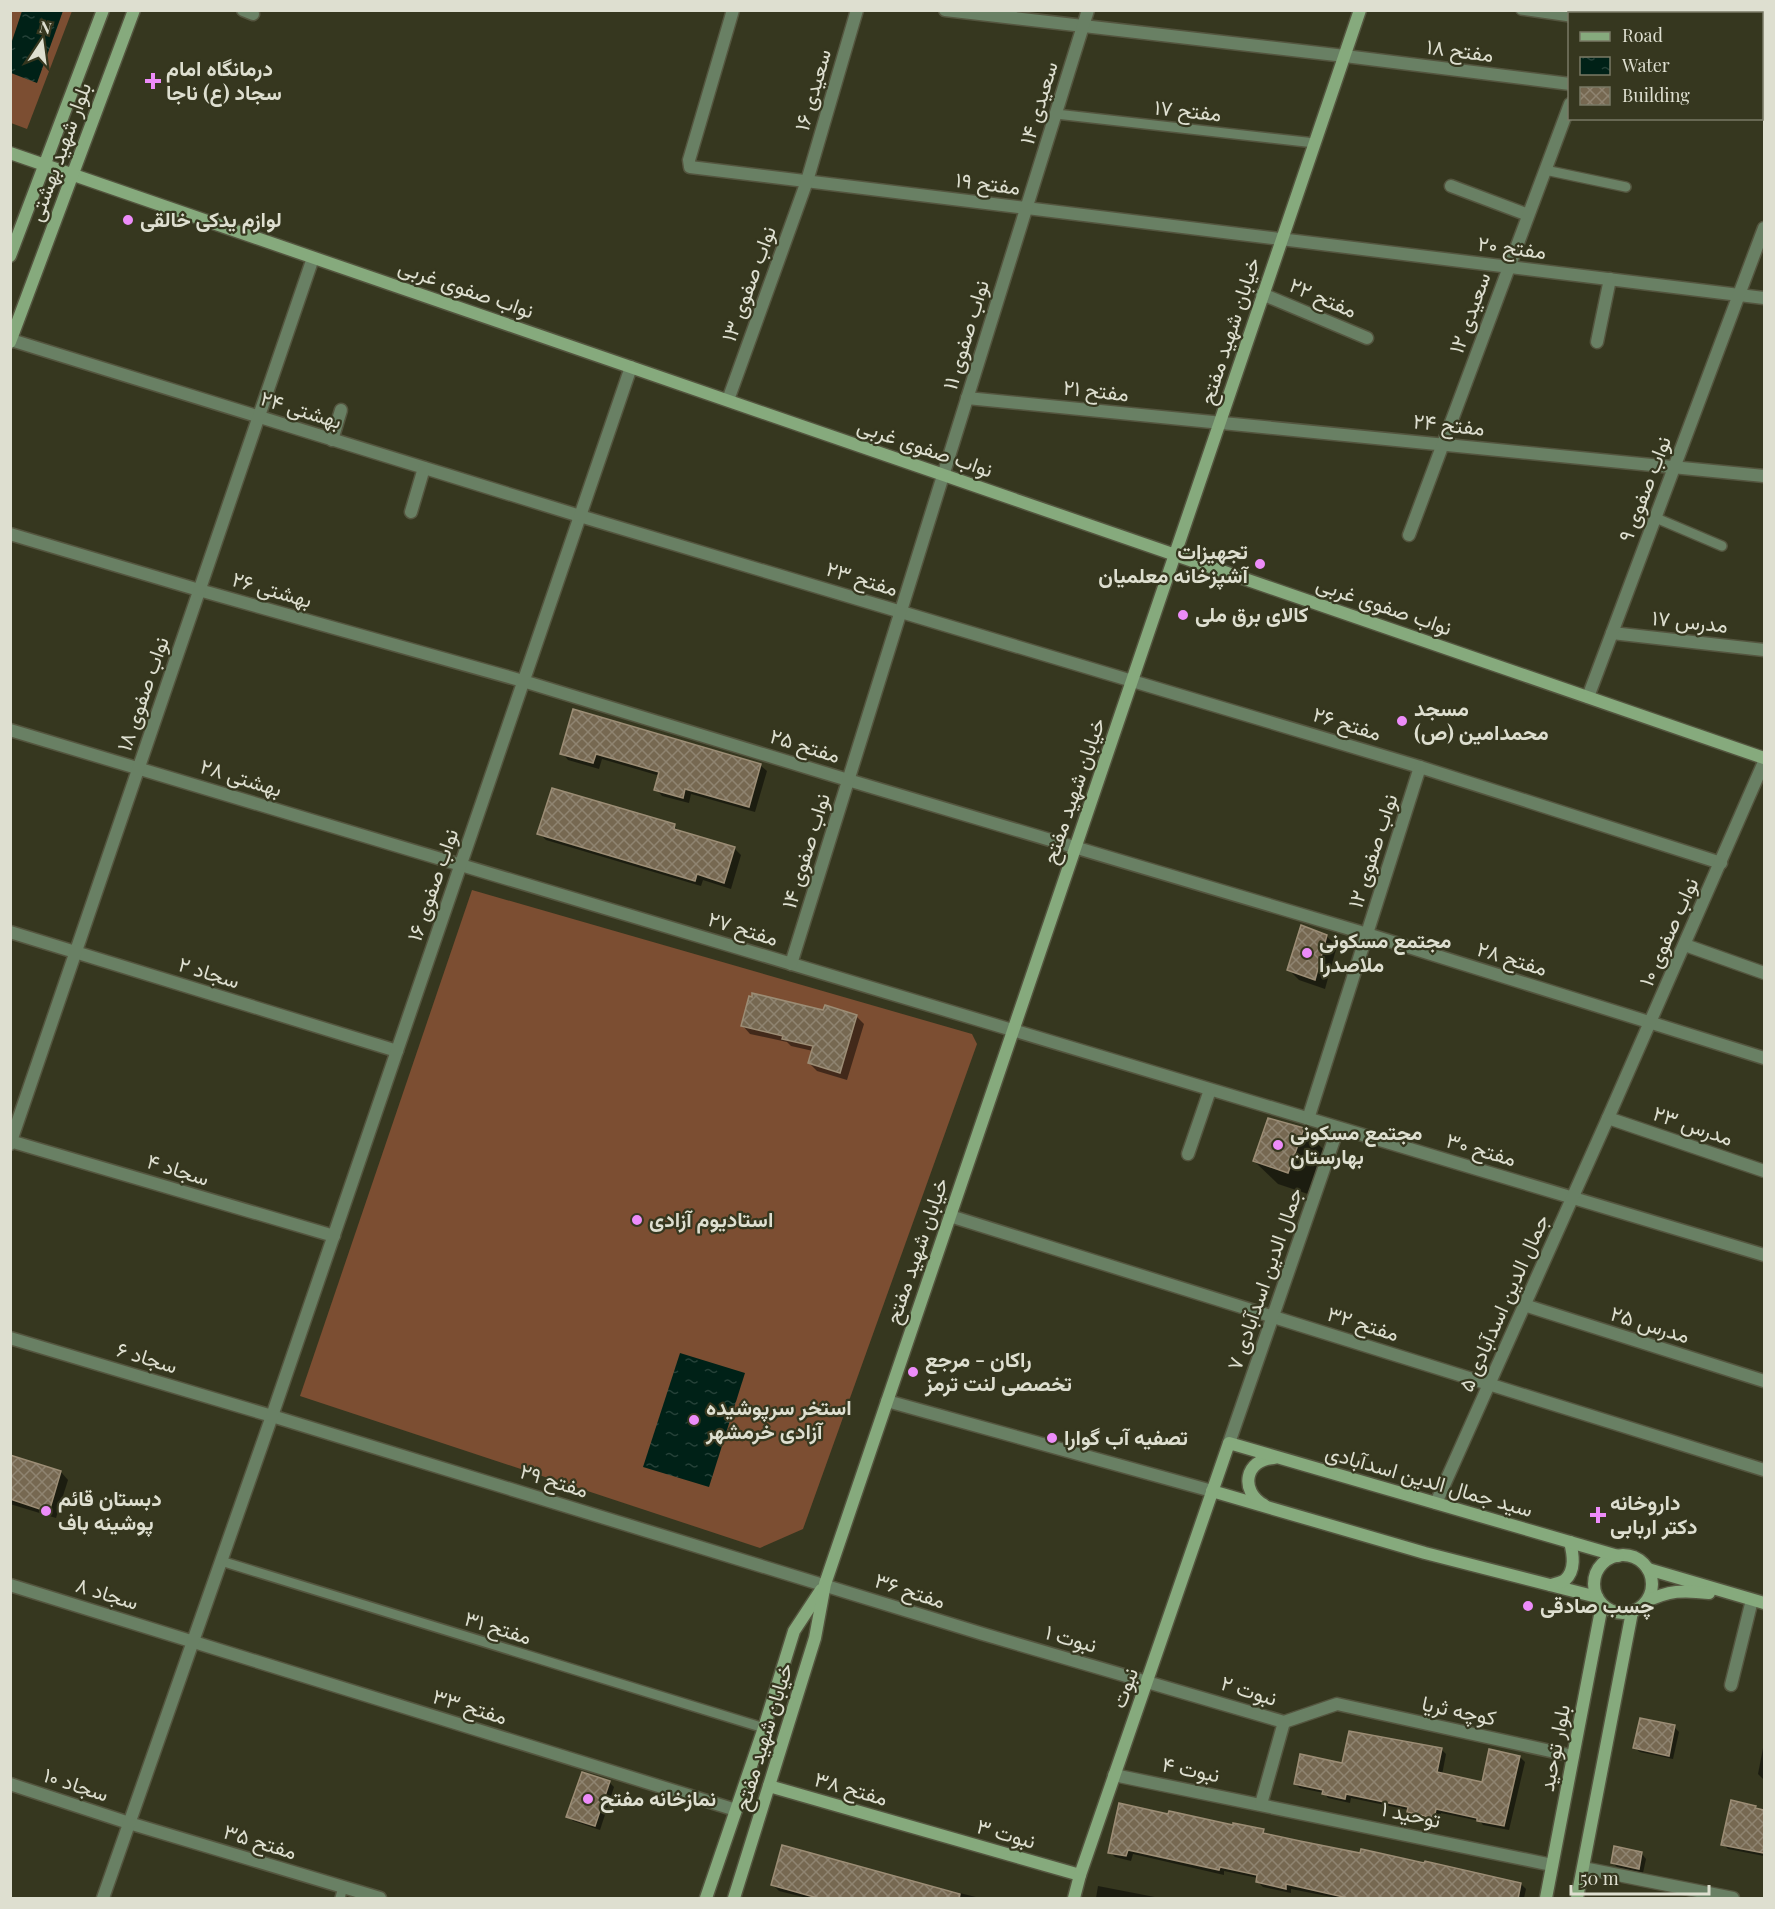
<svg xmlns="http://www.w3.org/2000/svg" width="1775" height="1909" font-family="'Playfair Display',Vazirmatn,serif">
<style>
.pitch{fill:#7c4e32}
.water{fill:url(#water-ripples)}
.shadow{fill:#0007}
.building{fill:url(#building-cross-hatch);stroke:#9c8d75;stroke-width:1.5}
.lines{fill:none;stroke-linecap:round;stroke-linejoin:round}
.lane-casing{stroke:#54553f;stroke-width:12}
.street-casing{stroke:#54553f;stroke-width:15}
.secondary-casing{stroke:#54553f;stroke-width:15}
.lane{stroke:#698064;stroke-width:9}
.street{stroke:#698064;stroke-width:12}
.secondary{stroke:#86aa7d;stroke-width:12}
.poi-dot{fill:#ed8cf9;stroke:#36371f;stroke-width:2}
.labels{text-anchor:middle;stroke-width:4.5;stroke-linejoin:round;paint-order:stroke}
.street-label{font-size:21px;fill:#dedfd0;stroke:#36371f}
.poi-label{font-size:21px;font-weight:bold;fill:#dedfd0;stroke:#36371f;text-anchor:start}
</style>
<defs>
<pattern id="water-ripples" width="26" height="14" patternUnits="userSpaceOnUse" patternTransform="scale(1.5)"><rect width="26" height="14" fill="#002117"/><path d="M2 4q2-2 4 0t4 0M15 11q2-2 4 0t4 0" fill="none" stroke="#254138"/></pattern>
<pattern id="building-cross-hatch" width="8" height="8" patternUnits="userSpaceOnUse" patternTransform="scale(1.5)"><rect width="8" height="8" fill="#766851"/><path d="M0 0l8 8M0 8l8-8" fill="none" stroke="#8f8471"/></pattern>
</defs>
<rect width="100%" height="100%" fill="#36371f"/>
<g class="pitch">
<polygon points="10,11 72,11 27,129 11,123"/>
<polygon points="472,890 972,1034 977,1044 803,1529 760,1548 300,1396"/>
</g>
<g class="water">
<polygon points="22,11 63,11 37,83 11,73 11,44"/>
<polygon points="680,1353 745,1373 709,1487 643,1467"/>
</g>
<g class="shadow">
<polygon points="574,711 760,765 767,771 755,812 691,794 689,803 662,796 656,789 660,776 602,759 599,769 568,760 562,753"/>
<polygon points="674,826 680,832 734,848 741,855 731,889 703,880 701,886 546,840 539,833"/>
<polygon points="1326,936 1337,946 1325,989 1299,980 1289,970"/>
<polygon points="824,1012 856,1016 864,1024 847,1080 817,1071 809,1063 813,1051 791,1046 787,1042 750,1034 743,1026"/>
<polygon points="1303,1129 1326,1152 1311,1195 1278,1184 1254,1161"/>
<polygon points="10,1457 61,1472 68,1480 56,1518 10,1504"/>
<polygon points="1674,1727 1679,1732 1673,1759 1640,1752 1635,1748"/>
<polygon points="1764,1743 1764,1780 1758,1774"/>
<polygon points="1441,1749 1446,1754 1442,1775 1483,1783 1490,1751 1520,1757 1525,1762 1509,1830 1483,1825 1480,1821 1441,1813 1439,1822 1413,1816 1409,1810 1351,1798 1350,1803 1328,1798 1324,1793 1300,1788 1295,1784 1343,1765"/>
<polygon points="609,1782 614,1787 600,1830 573,1821 568,1816"/>
<polygon points="1732,1802 1764,1811 1764,1856 1728,1849 1723,1844"/>
<polygon points="1234,1827 1263,1831 1269,1836 1521,1884 1526,1889 1524,1898 1337,1898 1291,1889 1291,1893 1263,1887 1257,1881 1258,1878 1224,1871 1224,1875 1133,1854 1131,1861 1115,1857 1110,1852"/>
<polygon points="1642,1854 1646,1859 1643,1873 1617,1867 1612,1862"/>
<polygon points="773,1885 935,1889 935,1887 980,1898 807,1898 779,1891"/>
<polygon points="1098,1886 1160,1898 1096,1898"/>
</g>
<g class="building">
<polygon points="573,709 761,764 749,807 685,789 683,798 654,790 659,772 596,754 593,763 560,754"/>
<polygon points="552,788 675,824 674,829 735,847 724,883 697,874 695,881 537,834"/>
<polygon points="1301,925 1327,935 1315,980 1287,970"/>
<polygon points="752,993 823,1010 825,1005 857,1015 840,1073 808,1063 813,1046 782,1039 783,1036 741,1026 749,996 752,997"/>
<polygon points="1268,1118 1304,1128 1288,1173 1253,1161"/>
<polygon points="10,1455 61,1471 49,1512 10,1499"/>
<polygon points="1640,1718 1675,1725 1669,1756 1633,1748"/>
<polygon points="1349,1731 1442,1748 1437,1772 1482,1782 1489,1749 1520,1756 1504,1826 1477,1821 1477,1818 1436,1809 1434,1818 1407,1812 1408,1807 1346,1794 1345,1799 1322,1794 1323,1790 1294,1784 1300,1754 1342,1763"/>
<polygon points="582,1772 610,1781 595,1826 566,1817"/>
<polygon points="1731,1800 1756,1806 1755,1808 1764,1810 1764,1853 1721,1845"/>
<polygon points="1119,1803 1168,1814 1169,1811 1233,1825 1233,1823 1264,1829 1263,1833 1300,1841 1360,1853 1361,1849 1424,1863 1425,1861 1521,1883 1518,1899 1352,1899 1286,1884 1286,1889 1256,1882 1257,1875 1220,1867 1219,1870 1128,1850 1126,1856 1108,1853"/>
<polygon points="782,1845 960,1894 959,1899 821,1899 771,1885"/>
<polygon points="1614,1846 1642,1852 1639,1869 1611,1863"/>
</g>
<g class="lines">
<g class="lane-casing">
<g id="lane">
<polyline points="1521,10 1570,17"/>
<polyline points="1056,114 1315,143"/>
<polyline points="1545,170 1626,187"/>
<polyline points="1656,518 1722,546"/>
<polyline points="221,1561 764,1728"/>
<polyline points="340,1898 343,1887"/>
</g>
</g>
<g class="street-casing">
<g id="street">
<polyline points="243,10 253,14"/>
<polyline points="733,10 689,160 690,167 1764,298"/>
<polyline points="945,10 1345,56 1570,84"/>
<polyline points="1603,14 1604,10"/>
<polyline points="1762,108 1764,109"/>
<polyline points="1451,186 1528,215"/>
<polyline points="1262,294 1367,338"/>
<polyline points="11,340 580,516 1420,767 1721,863"/>
<polyline points="1597,342 1610,279"/>
<polyline points="967,398 1764,476"/>
<polyline points="728,400 807,181 857,10"/>
<polyline points="332,440 341,410"/>
<polyline points="411,512 424,468"/>
<polyline points="10,534 199,590 523,681 848,780 1367,934 1764,1058"/>
<polyline points="1409,535 1570,104"/>
<polyline points="1612,633 1764,650"/>
<polyline points="1588,697 1764,228"/>
<polyline points="10,730 1764,1255"/>
<polyline points="10,932 397,1051"/>
<polyline points="1685,945 1764,973"/>
<polyline points="791,964 1088,10"/>
<polyline points="1608,1118 1764,1171"/>
<polyline points="1308,1119 1420,767"/>
<polyline points="10,1141 334,1236"/>
<polyline points="10,1144 313,258"/>
<polyline points="1188,1154 1210,1090"/>
<polyline points="950,1216 1764,1470"/>
<polyline points="1524,1305 1764,1381"/>
<polyline points="10,1338 272,1416 983,1634 1284,1722 1337,1704 1573,1756"/>
<polyline points="887,1401 1212,1491"/>
<polyline points="1229,1443 1338,1128"/>
<polyline points="1436,1503 1608,1118 1764,762"/>
<polyline points="10,1585 736,1810"/>
<polyline points="1731,1685 1752,1600"/>
<polyline points="1114,1775 1552,1865"/>
<polyline points="10,1784 129,1823 380,1898"/>
<polyline points="1261,1804 1284,1722"/>
<polyline points="1583,1868 1733,1898"/>
<polyline points="103,1898 272,1416 631,367"/>
</g>
</g>
<g class="secondary-casing">
<g id="secondary">
<polyline points="10,153 1764,758"/>
<polyline points="10,256 103,10"/>
<polyline points="10,342 134,10"/>
<polyline points="1212,1491 1425,1553 1597,1597"/>
<path d="M1264 1505C1239 1491 1245 1459 1274 1458"/>
<circle cx="1623" cy="1584" r="29"/>
<polyline points="1648,1569 1764,1603"/>
<path d="M1551 1585C1555 1584 1562 1582 1565 1580 1576 1570 1573 1554 1570 1542"/>
<path d="M1646 1602C1668 1590 1684 1590 1709 1593"/>
<polyline points="769,1786 1080,1875"/>
<polyline points="706,1898 764,1728 794,1631 821,1590"/>
<polyline points="734,1898 815,1638 825,1584 1360,10"/>
<polyline points="1074,1898 1080,1875 1229,1443 1618,1556"/>
<polyline points="1546,1898 1602,1605"/>
<polyline points="1577,1898 1632,1612"/>
</g>
</g>
<use href="#lane" class="lane"/>
<use href="#street" class="street"/>
<use href="#secondary" class="secondary"/>
</g>
<g class="poi-dot">
<path d="M150 72h6v6h6v6h-6v6h-6v-6h-6v-6h6z"/>
<circle cx="128" cy="220" r="6"/>
<circle cx="1260" cy="564" r="6"/>
<circle cx="1183" cy="615" r="6"/>
<circle cx="1402" cy="721" r="6"/>
<circle cx="1307" cy="953" r="6"/>
<circle cx="1278" cy="1145" r="6"/>
<circle cx="637" cy="1220" r="6"/>
<circle cx="913" cy="1372" r="6"/>
<circle cx="694" cy="1420" r="6"/>
<circle cx="1052" cy="1438" r="6"/>
<circle cx="46" cy="1511" r="6"/>
<path d="M1595 1506h6v6h6v6h-6v6h-6v-6h-6v-6h6z"/>
<circle cx="1528" cy="1606" r="6"/>
<circle cx="588" cy="1799" r="6"/>
</g>
<g class="labels">
<g class="street-label">
<text transform="translate(1460 51) rotate(7)" y="7">مفتح ۱۸</text>
<text transform="translate(813 90) rotate(-74)" y="7">سعیدی ۱۶</text>
<text transform="translate(1039 103) rotate(-73)" y="7">سعیدی ۱۴</text>
<text transform="translate(1188 111) rotate(6)" y="7">مفتح ۱۷</text>
<text transform="translate(60 152) rotate(-70)" y="7">بلوار شهید بهشتی</text>
<text transform="translate(988 184) rotate(7)" y="7">مفتح ۱۹</text>
<text transform="translate(1512 248) rotate(7)" y="7">مفتح ۲۰</text>
<text transform="translate(749 284) rotate(-70)" y="7">نواب صفوی ۱۳</text>
<text transform="translate(466 289) rotate(19)" y="7">نواب صفوی غربی</text>
<text transform="translate(1323 298) rotate(23)" y="7">مفتح ۲۲</text>
<text transform="translate(1470 313) rotate(-70)" y="7">سعیدی ۱۲</text>
<text transform="translate(1230 331) rotate(-72)" y="7">خیابان شهید مفتح</text>
<text transform="translate(966 335) rotate(-73)" y="7">نواب صفوی ۱۱</text>
<text transform="translate(1096 391) rotate(6)" y="7">مفتح ۲۱</text>
<text transform="translate(301 410) rotate(17)" y="7">بهشتی ۲۴</text>
<text transform="translate(1449 425) rotate(6)" y="7">مفتح ۲۴</text>
<text transform="translate(925 448) rotate(19)" y="7">نواب صفوی غربی</text>
<text transform="translate(1645 489) rotate(-69)" y="7">نواب صفوی ۹</text>
<text transform="translate(862 579) rotate(17)" y="7">مفتح ۲۳</text>
<text transform="translate(272 590) rotate(16)" y="7">بهشتی ۲۶</text>
<text transform="translate(1384 606) rotate(19)" y="7">نواب صفوی غربی</text>
<text transform="translate(1690 622) rotate(6)" y="7">مدرس ۱۷</text>
<text transform="translate(143 694) rotate(-71)" y="7">نواب صفوی ۱۸</text>
<text transform="translate(1347 724) rotate(17)" y="7">مفتح ۲۶</text>
<text transform="translate(805 746) rotate(17)" y="7">مفتح ۲۵</text>
<text transform="translate(241 778) rotate(17)" y="7">بهشتی ۲۸</text>
<text transform="translate(1074 791) rotate(-71)" y="7">خیابان شهید مفتح</text>
<text transform="translate(806 851) rotate(-73)" y="7">نواب صفوی ۱۴</text>
<text transform="translate(1373 851) rotate(-72)" y="7">نواب صفوی ۱۲</text>
<text transform="translate(433 885) rotate(-71)" y="7">نواب صفوی ۱۶</text>
<text transform="translate(743 929) rotate(17)" y="7">مفتح ۲۷</text>
<text transform="translate(1669 932) rotate(-66)" y="7">نواب صفوی ۱۰</text>
<text transform="translate(1512 959) rotate(17)" y="7">مفتح ۲۸</text>
<text transform="translate(209 973) rotate(17)" y="7">سجاد ۲</text>
<text transform="translate(1693 1126) rotate(19)" y="7">مدرس ۲۳</text>
<text transform="translate(1481 1150) rotate(16)" y="7">مفتح ۳۰</text>
<text transform="translate(178 1170) rotate(17)" y="7">سجاد ۴</text>
<text transform="translate(917 1251) rotate(-71)" y="7">خیابان شهید مفتح</text>
<text transform="translate(1265 1279) rotate(-71)" y="7">جمال الدین اسدآبادی ۷</text>
<text transform="translate(1504 1303) rotate(-66)" y="7">جمال الدین اسدآبادی ۵</text>
<text transform="translate(1363 1324) rotate(17)" y="7">مفتح ۳۲</text>
<text transform="translate(1650 1325) rotate(17)" y="7">مدرس ۲۵</text>
<text transform="translate(147 1358) rotate(17)" y="7">سجاد ۶</text>
<text transform="translate(554 1481) rotate(17)" y="7">مفتح ۲۹</text>
<text transform="translate(1429 1481) rotate(16)" y="7">سید جمال الدین اسدآبادی</text>
<text transform="translate(910 1591) rotate(18)" y="7">مفتح ۳۶</text>
<text transform="translate(107 1594) rotate(17)" y="7">سجاد ۸</text>
<text transform="translate(498 1628) rotate(17)" y="7">مفتح ۳۱</text>
<text transform="translate(1071 1639) rotate(16)" y="7">نبوت ۱</text>
<text transform="translate(1125 1688) rotate(-70)" y="7">نبوت</text>
<text transform="translate(1249 1691) rotate(17)" y="7">نبوت ۲</text>
<text transform="translate(470 1707) rotate(17)" y="7">مفتح ۳۳</text>
<text transform="translate(1459 1711) rotate(12)" y="7">کوچه ثریا</text>
<text transform="translate(764 1737) rotate(-73)" y="7">خیابان شهید مفتح</text>
<text transform="translate(1555 1748) rotate(-79)" y="7">بلوار توحید</text>
<text transform="translate(1191 1770) rotate(11)" y="7">نبوت ۴</text>
<text transform="translate(76 1785) rotate(18)" y="7">سجاد ۱۰</text>
<text transform="translate(851 1789) rotate(16)" y="7">مفتح ۳۸</text>
<text transform="translate(1411 1815) rotate(12)" y="7">توحید ۱</text>
<text transform="translate(1006 1834) rotate(16)" y="7">نبوت ۳</text>
<text transform="translate(260 1842) rotate(17)" y="7">مفتح ۳۵</text>
</g>
<g class="poi-label">
<text x="166" y="76">درمانگاه امام<tspan x="166" dy="24">سجاد (ع) ناجا</tspan></text>
<text x="140" y="227">لوازم یدکی خالقی</text>
<text x="1248" y="559" text-anchor="end">تجهيزات<tspan x="1248" dy="24">آشپزخانه معلمیان</tspan></text>
<text x="1195" y="622">کالای برق ملی</text>
<text x="1414" y="716">مسجد<tspan x="1414" dy="24">محمدامین (ص)</tspan></text>
<text x="1319" y="948">مجتمع مسکونی<tspan x="1319" dy="24">ملاصدرا</tspan></text>
<text x="1290" y="1140">مجتمع مسکونی<tspan x="1290" dy="24">بهارستان</tspan></text>
<text x="649" y="1227">استادیوم آزادی</text>
<text x="925" y="1367">راکان - مرجع<tspan x="925" dy="24">تخصصی لنت ترمز</tspan></text>
<text x="706" y="1415">استخر سرپوشیده<tspan x="706" dy="24">آزادی خرمشهر</tspan></text>
<text x="1064" y="1445">تصفیه آب گوارا</text>
<text x="58" y="1506">دبستان قائم<tspan x="58" dy="24">پوشینه باف</tspan></text>
<text x="1610" y="1510">داروخانه<tspan x="1610" dy="24">دکتر اربابی</tspan></text>
<text x="1540" y="1613">چسب صادقی</text>
<text x="600" y="1806">نمازخانه مفتح</text>
</g>
</g>
<rect width="1775" height="1909" fill="none" stroke="#dedfd0" stroke-width="24"/>
<rect x="1568" y="12" width="195" height="108" fill="#36371f" stroke="#797a66" stroke-width="1.5"/>
<rect x="1580" y="32" width="30" height="9" fill="#86aa7d" stroke="#797a66" stroke-width="1.5"/>
<text x="1622" y="42" font-size="18" fill="#dedfd0">Road</text>
<rect x="1580" y="57" width="30" height="18" fill="url(#water-ripples)" stroke="#797a66" stroke-width="1.5"/>
<text x="1622" y="72" font-size="18" fill="#dedfd0">Water</text>
<rect x="1580" y="87" width="30" height="18" fill="url(#building-cross-hatch)" stroke="#797a66" stroke-width="1.5"/>
<text x="1622" y="102" font-size="18" fill="#dedfd0">Building</text>
<g transform="translate(42 42) rotate(13)" stroke="#36371f" stroke-width="4.5" paint-order="stroke">
<path d="M0-4.5L10 22L0 15L-10 22Z" fill="#dedfd0"/>
<text y="-9" font-size="16" font-weight="bold" text-anchor="middle" fill="#dedfd0">N</text>
</g>
<path d="M1571 1885v9h138v-9" fill="none" stroke="#dedfd0" stroke-width="3"/>
<text x="1580" y="1885" font-size="18" fill="#dedfd0" stroke="#36371f" stroke-width="4.5" paint-order="stroke">50 m</text>
</svg>
